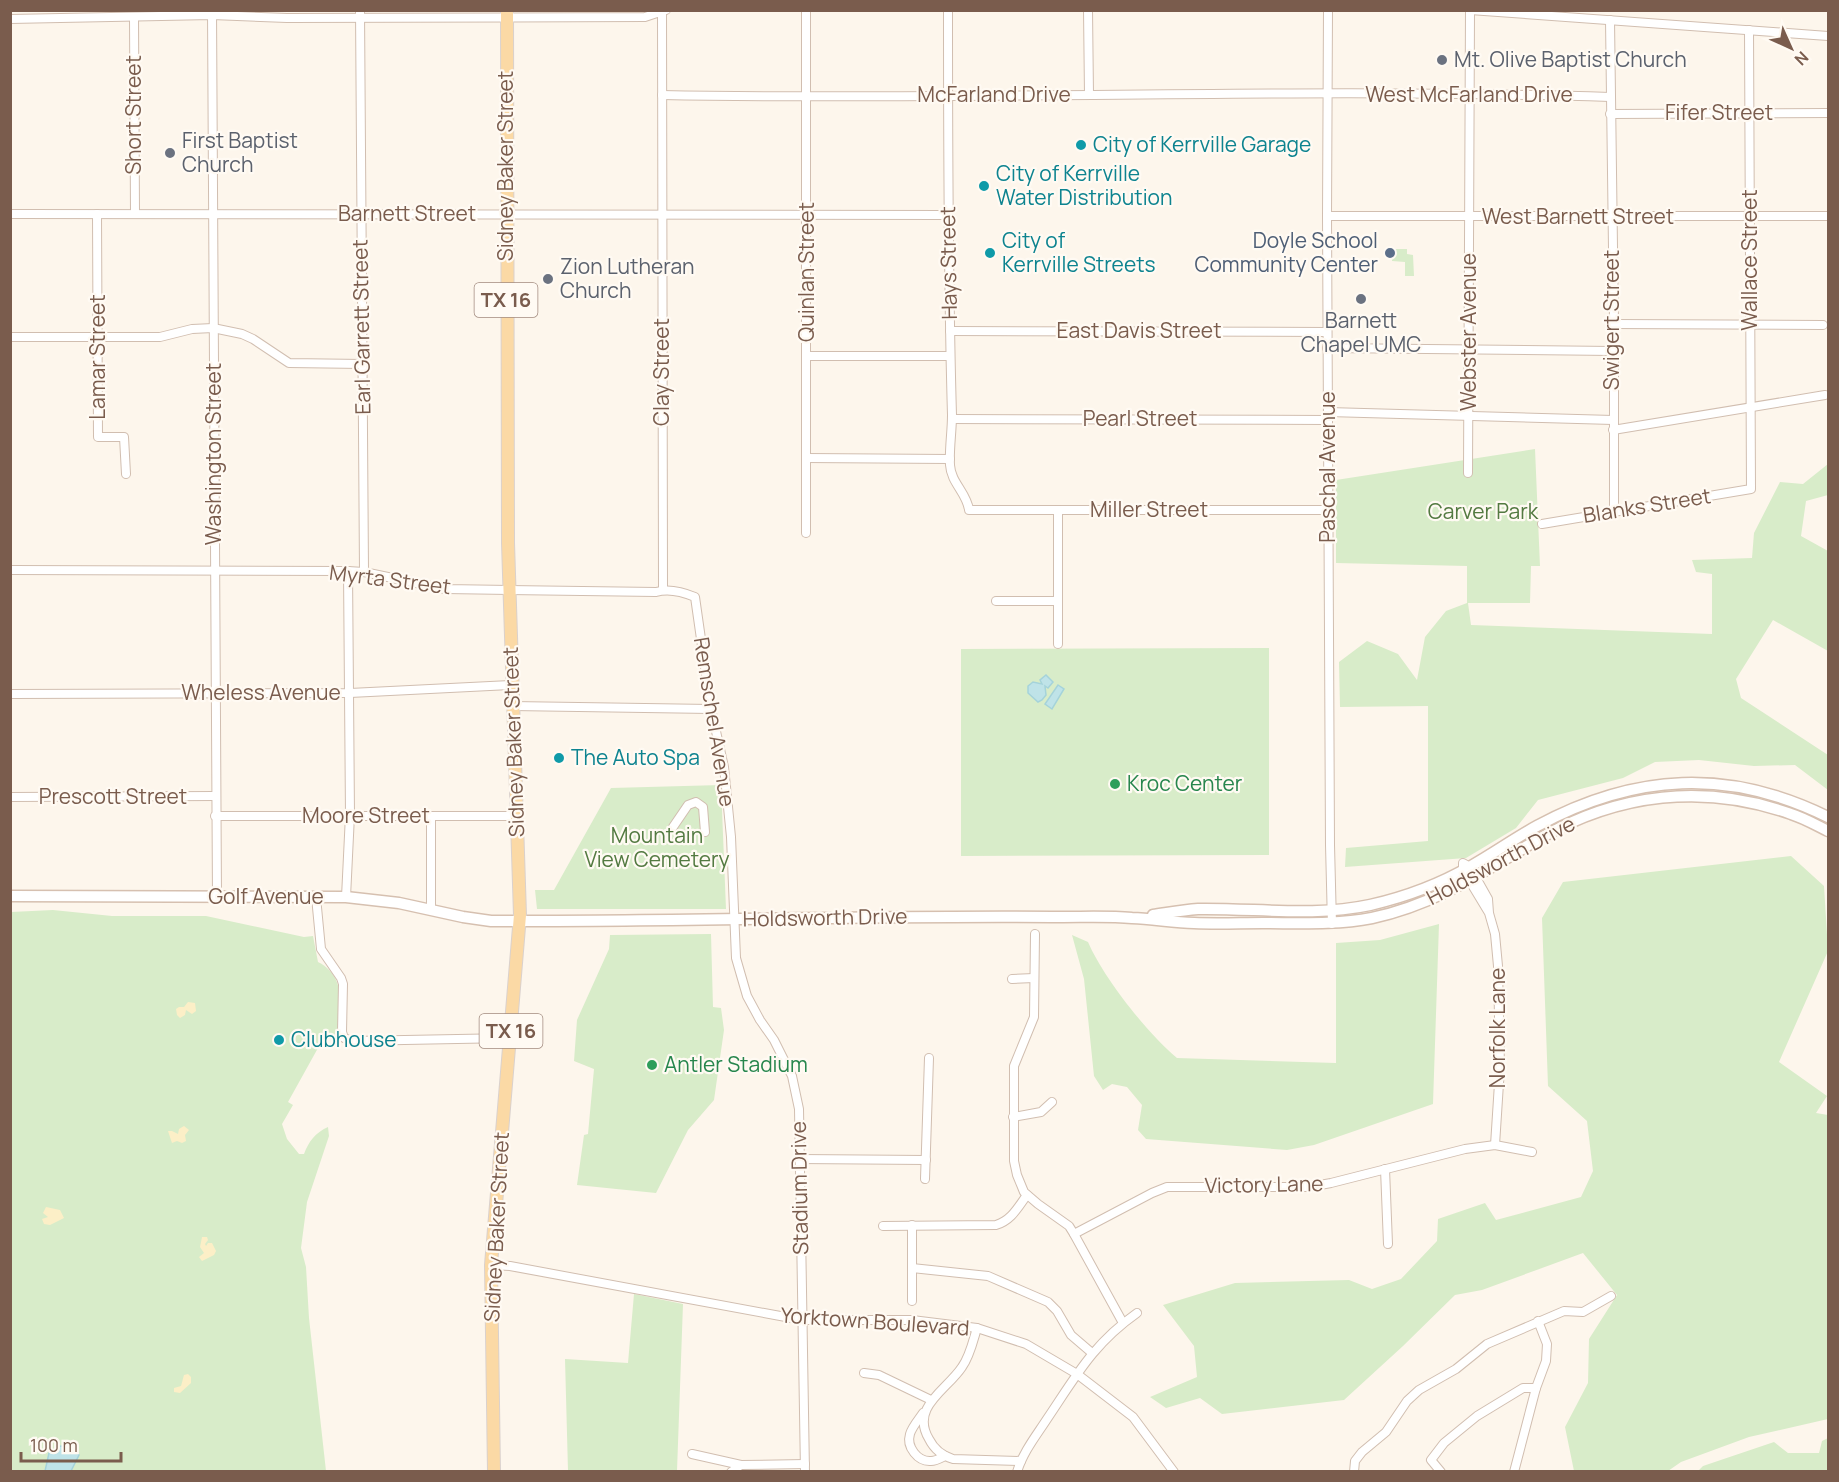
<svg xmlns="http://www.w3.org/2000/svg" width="1839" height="1482" font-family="Manrope,sans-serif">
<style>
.green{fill:#d8ecc9}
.sand{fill:#fcefc7}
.water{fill:#bfe3e8;stroke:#a5d3da;stroke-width:1.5}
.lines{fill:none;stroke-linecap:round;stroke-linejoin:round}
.street-casing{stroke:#d1beb0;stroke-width:10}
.secondary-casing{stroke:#d6c0b0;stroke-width:13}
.primary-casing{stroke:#dad1cd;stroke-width:14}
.street{stroke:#fff;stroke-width:8}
.secondary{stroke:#fff;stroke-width:10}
.primary{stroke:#fbd9a5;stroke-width:12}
.worship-dot{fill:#6b7280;stroke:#fffaf3;stroke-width:2}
.culture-dot{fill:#0f9aa8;stroke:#fffaf3;stroke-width:2}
.service-dot{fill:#5c6f8a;stroke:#fffaf3;stroke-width:2}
.leisure-dot{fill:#2e9e5b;stroke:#fffaf3;stroke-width:2}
.labels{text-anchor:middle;stroke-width:4.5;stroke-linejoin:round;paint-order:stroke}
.shield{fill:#fffaf3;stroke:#a28b7f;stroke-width:1.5}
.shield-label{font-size:20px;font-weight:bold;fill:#7a5c4d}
.worship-label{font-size:21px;fill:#5b616d;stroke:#fffaf3;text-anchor:start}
.street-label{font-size:21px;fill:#7a5c4d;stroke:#fffaf3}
.culture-label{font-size:21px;fill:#0d838f;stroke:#fffaf3;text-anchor:start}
.service-label{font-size:21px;fill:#4e5e75;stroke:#fffaf3;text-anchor:end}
.park-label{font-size:21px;fill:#537a41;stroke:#fffaf3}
.leisure-label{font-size:21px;fill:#27864d;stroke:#fffaf3;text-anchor:start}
</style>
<rect width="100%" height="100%" fill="#fdf6ec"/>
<g class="green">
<polygon points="1392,249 1407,249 1407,254 1413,255 1414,276 1405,276 1405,262 1392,261"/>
<polygon points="1535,449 1540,566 1531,566 1530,603 1468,603 1471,625 1712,634 1712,574 1696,572 1692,560 1752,558 1754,533 1780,482 1803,484 1828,464 1828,495 1806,501 1801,536 1828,551 1828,651 1773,620 1736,679 1741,698 1828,755 1828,790 1795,765 1754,766 1699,760 1655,762 1623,778 1538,800 1516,828 1466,858 1345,867 1346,848 1428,841 1428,706 1340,707 1339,662 1367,641 1398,654 1417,680 1425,637 1446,611 1467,603 1467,566 1336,563 1336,480"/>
<polygon points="1269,648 1269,855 961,856 961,649"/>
<polygon points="721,785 726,909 537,909 535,890 554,890 611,788"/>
<polygon points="1791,856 1824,886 1828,951 1779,1062 1827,1096 1816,1113 1828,1115 1828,1419 1749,1437 1681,1462 1668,1471 1574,1471 1565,1427 1588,1383 1589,1339 1617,1295 1583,1253 1482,1290 1455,1295 1403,1346 1344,1400 1222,1414 1200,1398 1166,1408 1150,1397 1197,1377 1194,1346 1163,1305 1235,1283 1349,1280 1372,1289 1401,1279 1437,1241 1438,1219 1485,1203 1496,1220 1581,1197 1593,1171 1587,1121 1548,1086 1542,918 1563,882"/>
<path d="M53 910 112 916H206L304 937 313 936 318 962C348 977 339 1008 339 1037L323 1039 288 1102 293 1105 282 1124 287 1139 299 1154H304C309 1141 315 1133 328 1127L329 1136 307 1202 301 1248 306 1267 309 1318 326 1471H11V912Z"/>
<path d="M1439 924 1433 1104 1314 1145 1287 1150 1146 1139 1138 1130 1142 1105 1127 1087 1112 1084 1103 1090 1094 1076 1084 979 1072 935 1088 942C1103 977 1147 1033 1177 1058L1336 1063V943L1380 940Z"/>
<polygon points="711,934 713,1007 721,1008 724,1030 714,1100 688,1130 656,1193 577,1185 584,1135 588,1134 594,1069 574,1061 577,1020 609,949 610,935"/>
<polygon points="634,1294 683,1304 677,1471 568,1471 565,1359 628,1363"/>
<polygon points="1828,1438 1828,1471 1698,1471 1703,1466 1774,1442 1788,1453 1819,1453 1822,1441"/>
</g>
<g class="sand">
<polygon points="188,1002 195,1003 196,1011 192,1014 186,1010 185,1015 180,1018 177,1015 176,1009 179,1007 184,1007"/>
<polygon points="184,1126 189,1130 185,1135 186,1141 182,1143 177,1141 172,1143 168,1131 172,1131 178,1134 179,1129"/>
<polygon points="46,1207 60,1210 64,1218 50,1225 44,1224 42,1219 48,1217 43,1213"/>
<polygon points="202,1237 207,1237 208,1240 205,1244 206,1246 208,1243 212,1243 216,1251 214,1255 202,1261 199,1257 204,1253 200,1247"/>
<polygon points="188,1374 191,1377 191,1383 180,1393 174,1392 174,1388 181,1386 184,1375"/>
</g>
<g class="water">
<polygon points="1046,675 1053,682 1048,688 1045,686 1046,695 1042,700 1038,702 1028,693 1028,686 1033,682 1042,684 1040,680"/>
<polygon points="1058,685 1064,689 1052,709 1045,704"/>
<polygon points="59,1446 74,1447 79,1455 71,1471 45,1471 49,1453"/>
</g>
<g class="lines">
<g class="street-casing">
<g id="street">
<polyline points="212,10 217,898"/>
<polyline points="360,10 364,572"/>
<polyline points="662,10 663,590"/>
<polyline points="806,10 806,533"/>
<path d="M948 10C948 145 948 280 952 415 952 432 949 449 950 465 951 483 967 493 969 510H1328"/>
<polyline points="1088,10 1089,95"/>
<polyline points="1328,10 1327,216 1330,845 1332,924"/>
<polyline points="1470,10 1828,36"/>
<polyline points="134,17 135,214"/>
<polyline points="10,19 212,15 287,18 645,17 666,10"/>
<polyline points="1610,20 1614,324 1614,511"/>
<path d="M662 95C978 101 1294 87 1610 97"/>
<polyline points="1610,114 1828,113"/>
<polyline points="10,214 948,215"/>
<polyline points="97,214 98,437 124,437 126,474"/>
<polyline points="1327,216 1828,216"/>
<polyline points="1614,324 1823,325"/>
<polyline points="950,331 1327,332"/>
<polyline points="10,337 160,337 192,329 213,328 242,334 253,339 289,363 363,364"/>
<polyline points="1327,348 1613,351"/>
<polyline points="807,356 950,356"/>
<polyline points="1328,412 1613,420"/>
<polyline points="952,419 1328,420"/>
<polyline points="1613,430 1825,395"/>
<polyline points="806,458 950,459"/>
<polyline points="1468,473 1470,11"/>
<polyline points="1542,524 1751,489 1749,30"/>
<path d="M10 570 348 571 364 572 445 589 656 592C669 588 683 592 695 597L711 709 724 767 731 837 736 958 747 996 760 1020 774 1040 792 1076 799 1109 805 1472"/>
<polyline points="996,601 1058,601"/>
<polyline points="1058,644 1058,510"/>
<polyline points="10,694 350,693 511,685"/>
<polyline points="512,706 711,709"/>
<polyline points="10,797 215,796"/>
<polyline points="215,816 517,816"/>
<polyline points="673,827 688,805 696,802 703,807 705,832"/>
<polyline points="316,897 321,949 341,978 343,984 342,1032 344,1038 352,1041 511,1038"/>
<polyline points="346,897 350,815 348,571"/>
<polyline points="431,909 431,816"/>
<polyline points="1489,913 1463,870 1463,863 1470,867 1488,899 1489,913 1495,934 1498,966 1500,1068 1495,1145"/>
<polyline points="1035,934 1034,1017 1014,1066 1014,1161 1017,1175 1024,1192 1038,1204 1069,1226 1074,1234 1123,1323"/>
<polyline points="1012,979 1034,978"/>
<polyline points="1013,1117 1041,1112 1052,1102"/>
<polyline points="799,1159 926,1160"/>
<polyline points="1385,1169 1388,1244"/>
<polyline points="925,1179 929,1058"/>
<polyline points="912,1225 912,1301"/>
<path d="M883 1226 996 1225C1012 1220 1018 1207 1027 1195"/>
<polyline points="1074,1234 1152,1193 1167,1187 1309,1187 1331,1183 1465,1149 1495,1145 1532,1152"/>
<polyline points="491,1265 510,1266 802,1320 912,1320 977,1328 1026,1344 1077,1374 1133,1417 1174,1472"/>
<polyline points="912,1268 988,1276 1048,1302 1057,1311 1071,1335 1092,1353"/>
<path d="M977 1328C973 1341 970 1356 962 1367 947 1390 910 1407 929 1439 934 1449 943 1456 953 1459L1021 1461"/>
<polyline points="864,1373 879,1375 931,1400"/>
<path d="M923 1413C919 1419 912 1427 910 1434 906 1447 918 1462 931 1461 936 1461 941 1458 945 1456"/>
<polyline points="692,1454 741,1465"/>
<polyline points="731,1472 741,1465 805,1464"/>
<path d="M1017 1472C1023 1452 1036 1436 1047 1419 1076 1376 1093 1344 1137 1313"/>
<polyline points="1354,1472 1355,1461 1362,1452 1386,1432 1407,1401 1419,1390 1456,1369 1487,1344 1564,1311 1583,1312 1611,1296"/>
<polyline points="1441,1472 1431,1460 1444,1443 1477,1416 1523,1388 1536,1388"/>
<polyline points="1514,1472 1536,1388 1546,1361 1547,1344 1538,1321"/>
</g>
</g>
<g class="secondary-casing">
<g id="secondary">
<path d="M10 896 346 897 399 903 463 917 491 921C682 922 872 915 1063 917 1086 917 1109 916 1132 918 1152 919 1173 922 1194 923 1217 924 1240 923 1263 923 1300 923 1336 925 1372 918 1437 904 1484 871 1539 839 1618 793 1705 783 1791 814 1804 818 1816 825 1828 831"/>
<path d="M1153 915C1167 913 1183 910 1198 909 1255 908 1314 917 1370 905 1405 897 1440 884 1471 866 1494 853 1515 838 1537 826 1635 773 1729 768 1828 817"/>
</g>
</g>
<g class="primary-casing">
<polyline id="primary" points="494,1472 491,1265 520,915 508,543 507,10"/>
</g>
<use href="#street" class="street"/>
<use href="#secondary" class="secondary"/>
<use href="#primary" class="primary"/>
</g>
<g class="worship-dot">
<circle cx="1442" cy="60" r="6"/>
<circle cx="170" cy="153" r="6"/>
<circle cx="548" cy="279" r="6"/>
<circle cx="1361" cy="299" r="6"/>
</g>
<g class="culture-dot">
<circle cx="1081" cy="145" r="6"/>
<circle cx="984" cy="186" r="6"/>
<circle cx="990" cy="253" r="6"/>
<circle cx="559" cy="758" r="6"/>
<circle cx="279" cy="1040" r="6"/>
</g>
<circle class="service-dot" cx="1390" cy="253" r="6"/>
<g class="leisure-dot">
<circle cx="1115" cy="784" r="6"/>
<circle cx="652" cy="1065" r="6"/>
</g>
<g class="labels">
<g class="shield">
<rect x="474.5" y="283" width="63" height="34" rx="4.5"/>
<rect x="479.5" y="1014" width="63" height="34" rx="4.5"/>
</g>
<g class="shield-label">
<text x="506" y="307">TX 16</text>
<text x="511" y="1038">TX 16</text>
</g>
<g class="worship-label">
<text x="1454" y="67">Mt. Olive Baptist Church</text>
<text x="182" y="148">First Baptist<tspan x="182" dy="24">Church</tspan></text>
<text x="560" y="274">Zion Lutheran<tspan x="560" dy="24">Church</tspan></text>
<text x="1361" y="328" text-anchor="middle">Barnett<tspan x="1361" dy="24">Chapel UMC</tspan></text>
</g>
<g class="street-label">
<text x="994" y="102">McFarland Drive</text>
<text x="1469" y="102">West McFarland Drive</text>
<text x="1719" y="120">Fifer Street</text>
<text transform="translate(134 115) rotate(-90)" y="7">Short Street</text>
<text transform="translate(506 166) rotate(-90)" y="7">Sidney Baker Street</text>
<text x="407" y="221">Barnett Street</text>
<text x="1578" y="224">West Barnett Street</text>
<text transform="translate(1750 260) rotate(-90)" y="7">Wallace Street</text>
<text transform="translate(949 263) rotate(-91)" y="7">Hays Street</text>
<text transform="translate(807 272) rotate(-90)" y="7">Quinlan Street</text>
<text transform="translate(1612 320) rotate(-90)" y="7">Swigert Street</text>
<text transform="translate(362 327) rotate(-91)" y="7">Earl Garrett Street</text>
<text x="1139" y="338">East Davis Street</text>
<text transform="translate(1469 332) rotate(-90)" y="7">Webster Avenue</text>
<text transform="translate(98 357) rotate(-90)" y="7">Lamar Street</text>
<text transform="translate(662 372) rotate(-90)" y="7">Clay Street</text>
<text x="1140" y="426">Pearl Street</text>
<text transform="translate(214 454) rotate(-90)" y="7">Washington Street</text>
<text transform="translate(1328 467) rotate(-90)" y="7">Paschal Avenue</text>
<text transform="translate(1647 506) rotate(-9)" y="7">Blanks Street</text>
<text x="1149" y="517">Miller Street</text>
<text transform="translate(390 580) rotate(7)" y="7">Myrta Street</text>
<text x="261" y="700">Wheless Avenue</text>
<text transform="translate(714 722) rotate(81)" y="7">Remschel Avenue</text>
<text transform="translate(514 742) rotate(-92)" y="7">Sidney Baker Street</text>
<text x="113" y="804">Prescott Street</text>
<text x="366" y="823">Moore Street</text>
<text transform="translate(1501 861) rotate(-28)" y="7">Holdsworth Drive</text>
<text x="266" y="904">Golf Avenue</text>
<text transform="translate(825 918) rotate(-1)" y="7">Holdsworth Drive</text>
<text transform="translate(1498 1028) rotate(-90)" y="7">Norfolk Lane</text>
<text transform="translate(1264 1185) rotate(-1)" y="7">Victory Lane</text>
<text transform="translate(800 1188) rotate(-91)" y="7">Stadium Drive</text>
<text transform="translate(497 1227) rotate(-87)" y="7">Sidney Baker Street</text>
<text transform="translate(875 1322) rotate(4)" y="7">Yorktown Boulevard</text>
</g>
<g class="culture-label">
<text x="1093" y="152">City of Kerrville Garage</text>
<text x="996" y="181">City of Kerrville<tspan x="996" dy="24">Water Distribution</tspan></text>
<text x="1002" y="248">City of<tspan x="1002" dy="24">Kerrville Streets</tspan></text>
<text x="571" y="765">The Auto Spa</text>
<text x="291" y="1047">Clubhouse</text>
</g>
<g class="service-label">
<text x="1378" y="248">Doyle School<tspan x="1378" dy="24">Community Center</tspan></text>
</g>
<g class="park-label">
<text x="1483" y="519">Carver Park</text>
<text x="657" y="843">Mountain<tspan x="657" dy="24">View Cemetery</tspan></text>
</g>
<g class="leisure-label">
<text x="1127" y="791">Kroc Center</text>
<text x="664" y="1072">Antler Stadium</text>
</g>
</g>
<rect width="1839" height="1482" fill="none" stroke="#7a5c4d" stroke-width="24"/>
<g transform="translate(1791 48) rotate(135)" stroke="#fffaf3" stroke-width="4.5" paint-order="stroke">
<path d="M0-4.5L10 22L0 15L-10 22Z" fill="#7a5c4d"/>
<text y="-9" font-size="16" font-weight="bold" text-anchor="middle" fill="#7a5c4d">N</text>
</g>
<path d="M21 1452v9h100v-9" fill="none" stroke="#7a5c4d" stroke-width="3"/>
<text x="30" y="1452" font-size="18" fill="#7a5c4d" stroke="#fffaf3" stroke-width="4.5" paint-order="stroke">100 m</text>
</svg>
